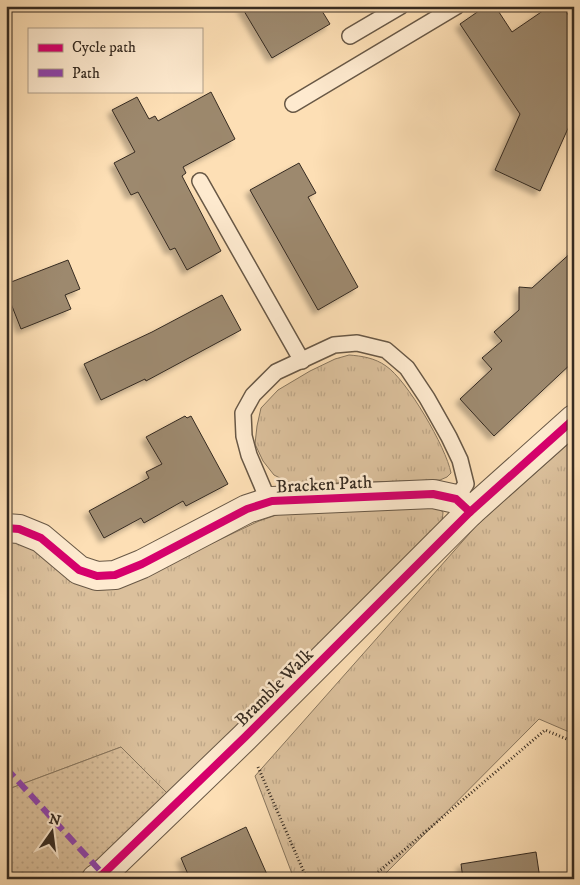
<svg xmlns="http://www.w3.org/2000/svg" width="580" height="885" font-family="'IM FELL DW Pica',serif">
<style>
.grass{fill:url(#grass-tufts);stroke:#88765e}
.park{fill:url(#park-dots);stroke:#88765e}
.building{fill:#9d896e;stroke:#362b21;filter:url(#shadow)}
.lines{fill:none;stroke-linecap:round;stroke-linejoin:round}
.service-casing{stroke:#685846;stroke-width:18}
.minor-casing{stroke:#685846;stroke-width:30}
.path{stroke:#362b21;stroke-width:3;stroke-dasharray:1 2.5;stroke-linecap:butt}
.service{stroke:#feeacf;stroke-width:15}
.minor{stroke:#feeacf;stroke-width:28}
.quiet{stroke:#8e44ad;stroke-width:6;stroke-dasharray:12 6;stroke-linecap:butt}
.cycleway-casing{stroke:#feeacf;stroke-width:11}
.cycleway{stroke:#d6006c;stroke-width:8}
.labels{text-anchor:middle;stroke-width:5;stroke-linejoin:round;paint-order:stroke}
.street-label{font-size:18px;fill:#362b21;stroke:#feeacf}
</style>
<defs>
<pattern id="grass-tufts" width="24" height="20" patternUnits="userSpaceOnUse" patternTransform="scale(1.25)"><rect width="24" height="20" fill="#dbc09c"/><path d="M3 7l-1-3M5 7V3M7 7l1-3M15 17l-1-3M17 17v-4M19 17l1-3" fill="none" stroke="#bda586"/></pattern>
<pattern id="park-dots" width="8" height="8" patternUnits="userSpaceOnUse" patternTransform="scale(1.25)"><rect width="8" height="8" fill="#dbc09c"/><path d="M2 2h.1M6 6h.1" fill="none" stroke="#bda586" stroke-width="1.8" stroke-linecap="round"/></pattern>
<filter id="shadow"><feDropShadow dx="-4.5" dy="4.5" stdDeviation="2.5" flood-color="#0004"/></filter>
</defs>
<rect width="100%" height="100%" fill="#fddfb5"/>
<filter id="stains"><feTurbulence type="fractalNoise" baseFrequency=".004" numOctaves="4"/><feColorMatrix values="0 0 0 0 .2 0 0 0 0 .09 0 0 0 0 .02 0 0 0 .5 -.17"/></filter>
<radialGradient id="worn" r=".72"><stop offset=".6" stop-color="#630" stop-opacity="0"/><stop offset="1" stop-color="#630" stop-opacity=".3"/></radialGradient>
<g class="grass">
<path d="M349 355C362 356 375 358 386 366 407 380 446 447 451 473L447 477 440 480 292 484 274 475 263 461 255 444 257 426 261 408 278 390 310 371 335 359Z"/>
<polygon points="574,439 574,734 539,719 380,879 294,879 255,776 477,525"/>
<polygon points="432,504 443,512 442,524 434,534 261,701 172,798 121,747 6,790 6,541 28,544 81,585 98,590 116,589 259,521 291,510"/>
</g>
<polygon class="park" points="121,747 172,798 89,873 80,879 6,879 6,790"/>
<g class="building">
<polygon points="241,6 319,6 330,24 272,58"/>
<polygon points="486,6 495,6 512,32 550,6 562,6 574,23 574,115 540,191 495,170 520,114 460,24"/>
<polygon points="211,92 235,139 183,167 186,173 182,176 221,251 187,270 175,248 170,250 138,192 131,195 114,163 135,152 112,110 137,97 149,119 155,116 158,121"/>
<polygon points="299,163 316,193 308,197 358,287 318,310 250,190"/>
<polygon points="574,250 574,361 494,436 460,399 492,369 482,358 502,341 494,332 519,310 519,287 532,288"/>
<polygon points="68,260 80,289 65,295 71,309 21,329 6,291 6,284"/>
<polygon points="222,295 241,330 146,381 145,379 101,400 84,364 152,332"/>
<polygon points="185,416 187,418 191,416 228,484 186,506 183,501 144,523 141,518 104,538 89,511 149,478 146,472 162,464 146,437"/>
<polygon points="246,827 269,879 190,879 181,858"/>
<polygon points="536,852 540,879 463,879 461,864"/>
</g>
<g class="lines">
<g class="service-casing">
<g id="service">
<polyline points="350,36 401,6"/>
<polyline points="293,104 457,6"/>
<polyline points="200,181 302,361"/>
<polyline points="269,502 249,455 244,436 243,413 253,395 276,372 334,345 357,343 386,350 407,368 427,398 449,437 460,460 466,484 456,499"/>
</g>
</g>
<g class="minor-casing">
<g id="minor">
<polyline points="6,528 19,529 41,538 79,570 97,576 115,575 142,564 247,509 272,501 433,494 456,499 470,512 574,419"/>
<polyline points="96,879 103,874 245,737 470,512"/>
</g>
</g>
<g class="path">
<polyline points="258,767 307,879"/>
<polyline points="370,879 545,730 574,742"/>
</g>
<use href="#service" class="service"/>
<use href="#minor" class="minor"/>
<polyline class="quiet" points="6,768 103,874"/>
<g class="cycleway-casing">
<g id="cycleway">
<polyline points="6,528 19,529 41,538 79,570 97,576 115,575 142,564 247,509 272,501 433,494 456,499 470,512 574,419"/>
<polyline points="96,879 103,874 245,737 470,512"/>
</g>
</g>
<use href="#cycleway" class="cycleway"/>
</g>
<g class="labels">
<g class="street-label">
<text transform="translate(324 484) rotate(-3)" y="6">Bracken Path</text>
<text transform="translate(274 687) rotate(-45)" y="6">Bramble Walk</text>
</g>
</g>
<rect width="580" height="885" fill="none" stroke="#fddfb5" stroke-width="25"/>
<rect x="8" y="8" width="565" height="870" fill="none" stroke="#362b21" stroke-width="2.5"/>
<rect x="12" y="12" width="555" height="860" fill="none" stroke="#362b21"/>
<rect x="28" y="28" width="175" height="65" fill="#feeacf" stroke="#ae9e89"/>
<rect x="38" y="44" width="25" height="8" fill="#d6006c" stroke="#ae9e89"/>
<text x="72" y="52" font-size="15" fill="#362b21">Cycle path</text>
<rect x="38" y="69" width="25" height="8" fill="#8e44ad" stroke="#ae9e89"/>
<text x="72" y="78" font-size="15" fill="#362b21">Path</text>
<g transform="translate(52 832) rotate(14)" stroke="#feeacf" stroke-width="4" paint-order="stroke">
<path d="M0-4L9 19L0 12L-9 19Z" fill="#362b21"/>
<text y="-8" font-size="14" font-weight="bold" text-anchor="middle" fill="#362b21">N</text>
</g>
<rect width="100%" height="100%" filter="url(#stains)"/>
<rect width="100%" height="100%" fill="url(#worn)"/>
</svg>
